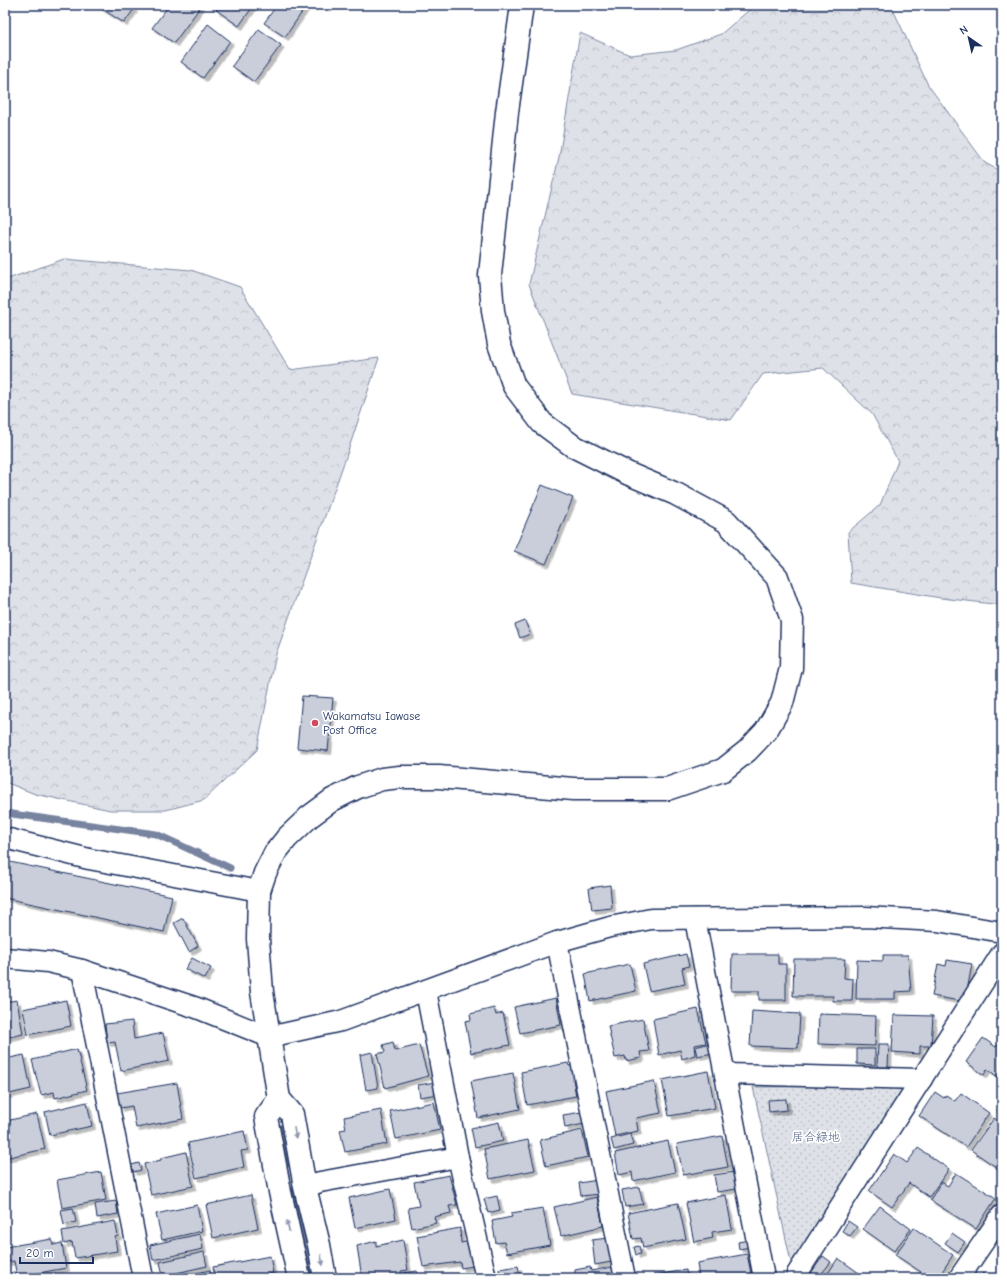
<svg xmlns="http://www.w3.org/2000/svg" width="1007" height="1283" font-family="'Comic Neue','Klee One',sans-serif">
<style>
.grass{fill:url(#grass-dots);stroke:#7c88a2}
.forest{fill:url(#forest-crowns);stroke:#7c88a2}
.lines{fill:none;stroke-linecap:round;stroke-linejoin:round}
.stream{stroke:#77839f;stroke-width:7}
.building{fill:#caceda;stroke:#1b2f5e;filter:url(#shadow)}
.street-casing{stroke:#1b2f5e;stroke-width:23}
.secondary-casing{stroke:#1b2f5e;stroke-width:25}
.street{stroke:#fff;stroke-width:20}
.secondary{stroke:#fff;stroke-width:22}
.oneway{fill:#8d97ae}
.poi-dot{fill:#d1495b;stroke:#fff;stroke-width:1.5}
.labels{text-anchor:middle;stroke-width:3.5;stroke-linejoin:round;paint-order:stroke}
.poi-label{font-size:12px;fill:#1b2f5e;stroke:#fff;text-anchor:start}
.park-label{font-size:12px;fill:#4c5c80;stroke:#fff}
</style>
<defs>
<pattern id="grass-dots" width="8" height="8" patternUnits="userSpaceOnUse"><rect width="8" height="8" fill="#dee1e7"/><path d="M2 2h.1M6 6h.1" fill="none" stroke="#bec1c9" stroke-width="1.8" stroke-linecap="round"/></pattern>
<pattern id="forest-crowns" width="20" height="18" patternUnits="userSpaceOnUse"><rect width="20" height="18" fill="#dee1e7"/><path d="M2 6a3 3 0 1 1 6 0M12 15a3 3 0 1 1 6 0" fill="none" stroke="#bec1c9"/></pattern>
<filter id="shadow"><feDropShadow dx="3.5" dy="3.5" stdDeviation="0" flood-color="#0004"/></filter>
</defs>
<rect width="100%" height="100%" fill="#fff"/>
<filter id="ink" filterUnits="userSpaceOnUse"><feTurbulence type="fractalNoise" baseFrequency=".025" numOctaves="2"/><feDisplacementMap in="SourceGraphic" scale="8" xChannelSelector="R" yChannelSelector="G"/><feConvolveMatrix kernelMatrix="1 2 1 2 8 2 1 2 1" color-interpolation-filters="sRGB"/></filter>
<g filter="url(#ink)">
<polygon class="grass" points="910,1086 792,1267 753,1087"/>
<g class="forest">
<polygon points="755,5 891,5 928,85 985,163 1002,172 1002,605 941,598 851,583 848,532 880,505 898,461 872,414 823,368 763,374 731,420 572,394 529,284 559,157 580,33 630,55 676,50 721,34"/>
<polygon points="64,259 191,270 240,287 290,370 379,358 346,457 276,654 257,750 204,800 166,810 110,810 35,794 5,782 5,280"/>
</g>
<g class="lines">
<g class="stream">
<polyline points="5,813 156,834 230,868"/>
<polyline points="283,1127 290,1164"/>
<polyline points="295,1190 312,1278"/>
</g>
</g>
<g class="building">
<polygon points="100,5 129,5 134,9 124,23 99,7"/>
<polygon points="169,5 199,5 201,6 174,43 152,28"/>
<polygon points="220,5 254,5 239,26 216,10"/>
<polygon points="277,5 307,5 285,37 264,23"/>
<polygon points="208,24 230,41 203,78 181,62"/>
<polygon points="259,29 281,45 254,82 232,66"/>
<polygon points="542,485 573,498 546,564 514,551"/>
<polygon points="525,621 530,634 520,638 515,625"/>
<polygon points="302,696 333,698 328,751 297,748"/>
<polygon points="5,861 172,896 164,932 5,898"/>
<polygon points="610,885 612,908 592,910 589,888"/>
<polygon points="183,918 198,946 189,952 174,923"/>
<polygon points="686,954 689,966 682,968 685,984 649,991 643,964"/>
<polygon points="732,954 778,954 778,964 786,964 786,1000 759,1000 759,991 731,991"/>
<polygon points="883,955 908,955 911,991 895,992 895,999 856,999 857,960 883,961"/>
<polygon points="192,958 211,968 205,979 185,969"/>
<polygon points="794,959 845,959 844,978 853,979 852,1001 833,1001 833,996 793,996"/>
<polygon points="947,960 972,964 965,1002 932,996 938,964 946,966"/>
<polygon points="630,964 636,991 590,1001 585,974"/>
<polygon points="556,998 561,1025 520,1033 514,1007"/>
<polygon points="17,1000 23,1034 5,1038 5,1002"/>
<polygon points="66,1000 71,1026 28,1035 23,1009"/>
<polygon points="494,1008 496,1015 503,1013 510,1045 471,1053 465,1021 471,1020 470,1014"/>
<polygon points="698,1009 706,1043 694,1045 695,1055 682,1059 680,1050 659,1055 653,1019"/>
<polygon points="752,1011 800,1014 798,1048 750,1046"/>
<polygon points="819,1014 876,1016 875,1046 818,1044"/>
<polygon points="894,1015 933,1016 931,1046 920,1046 920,1054 892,1052"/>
<polygon points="643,1019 649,1051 640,1052 641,1058 626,1061 625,1056 615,1058 608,1026"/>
<polygon points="132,1021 134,1039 163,1033 169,1061 121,1071 115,1042 107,1043 105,1024"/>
<polygon points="983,1038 996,1047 1002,1040 1002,1080 987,1069 984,1075 966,1062"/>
<polygon points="393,1042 395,1051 419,1045 428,1076 385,1088 377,1054 385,1052 383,1045"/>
<polygon points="711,1043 713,1053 697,1056 695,1047"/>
<polygon points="878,1044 889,1044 888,1067 877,1067"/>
<polygon points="77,1049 87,1090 55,1098 54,1092 41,1095 32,1060"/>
<polygon points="857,1049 875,1049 875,1065 857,1064"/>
<polygon points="372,1052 378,1088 366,1090 360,1055"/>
<polygon points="24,1055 31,1089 5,1095 5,1059"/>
<polygon points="568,1063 569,1066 575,1065 578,1078 573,1079 576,1096 527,1105 521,1072"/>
<polygon points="708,1071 715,1108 669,1116 662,1080"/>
<polygon points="513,1073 520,1109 478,1118 471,1081"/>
<polygon points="654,1081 661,1113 636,1118 638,1131 615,1136 606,1091"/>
<polygon points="436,1082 438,1094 420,1097 418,1085"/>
<polygon points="177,1083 183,1119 136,1128 132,1106 120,1108 117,1093"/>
<polygon points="935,1092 944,1098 946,1095 955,1101 961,1093 989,1113 966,1147 919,1116"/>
<polygon points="786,1099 787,1110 769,1112 768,1100"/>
<polygon points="87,1102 92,1126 50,1135 45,1112"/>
<polygon points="434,1102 440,1130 396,1139 390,1111"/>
<polygon points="1002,1104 1002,1115 997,1111"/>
<polygon points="381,1110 387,1144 345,1152 340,1130 346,1129 344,1117"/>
<polygon points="582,1112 584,1124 565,1128 563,1115"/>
<polygon points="37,1114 45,1149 5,1158 5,1123 10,1122 10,1120"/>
<polygon points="994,1118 1002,1124 1002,1171 971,1150"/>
<polygon points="499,1122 503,1141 475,1147 471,1128"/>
<polygon points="582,1130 588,1157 546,1166 540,1140"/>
<polygon points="244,1131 248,1150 241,1151 244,1167 196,1178 188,1143"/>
<polygon points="630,1134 633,1145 614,1150 611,1139"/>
<polygon points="722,1136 728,1167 683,1175 677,1144"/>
<polygon points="528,1140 535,1170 490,1179 484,1149"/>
<polygon points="668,1141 675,1172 633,1181 632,1172 619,1175 615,1153"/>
<polygon points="918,1148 949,1169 929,1197 909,1183 892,1207 869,1191 894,1154 907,1163"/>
<polygon points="186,1152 193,1186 151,1195 144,1164 161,1160 161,1158"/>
<polygon points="139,1163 141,1170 133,1172 131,1165"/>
<polygon points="101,1172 106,1200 62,1208 57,1180"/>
<polygon points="734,1172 737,1189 717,1192 714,1175"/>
<polygon points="956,1173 996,1198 976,1229 930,1200 941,1182 948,1186"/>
<polygon points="449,1175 457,1205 449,1206 451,1213 434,1217 436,1223 412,1228 408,1208 419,1206 414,1182"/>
<polygon points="598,1180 600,1194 581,1196 579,1183"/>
<polygon points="639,1187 643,1204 625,1207 622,1190"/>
<polygon points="390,1189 396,1219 355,1228 349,1198"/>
<polygon points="251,1195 258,1228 213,1238 206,1205"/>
<polygon points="726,1195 732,1229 712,1232 713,1238 694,1242 686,1203"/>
<polygon points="497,1196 500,1210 488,1213 484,1199"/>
<polygon points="597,1197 603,1226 561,1236 554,1207"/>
<polygon points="116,1201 118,1214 97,1218 95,1204"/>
<polygon points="678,1203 686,1239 643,1248 641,1238 633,1239 628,1213"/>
<polygon points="197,1205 202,1231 162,1240 156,1214"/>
<polygon points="880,1206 911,1229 894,1251 863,1229"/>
<polygon points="73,1208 76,1222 64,1225 61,1210"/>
<polygon points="543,1208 550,1245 507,1253 504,1242 496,1243 492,1221 512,1217 511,1213"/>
<polygon points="115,1221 118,1236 115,1237 117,1251 75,1258 72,1242 64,1244 62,1231"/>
<polygon points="848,1221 857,1227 850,1236 842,1231"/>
<polygon points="460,1228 461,1243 470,1241 474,1266 461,1268 460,1262 423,1267 417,1236"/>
<polygon points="914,1228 953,1255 938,1278 920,1278 918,1277 921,1272 895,1255"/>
<polygon points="952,1233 965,1242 958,1252 945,1243"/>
<polygon points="200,1234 203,1249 153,1260 150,1245"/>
<polygon points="608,1238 611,1262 595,1265 592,1240"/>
<polygon points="52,1239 53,1245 62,1243 66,1268 17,1277 14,1261 7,1262 5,1247"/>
<polygon points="403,1240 408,1270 401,1271 402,1278 362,1278 357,1246 376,1241 376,1246"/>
<polygon points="749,1240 750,1247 739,1249 738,1242"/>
<polygon points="639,1246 641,1254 636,1255 634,1247"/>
<polygon points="204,1252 207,1266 163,1276 160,1262"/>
<polygon points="747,1254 752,1278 699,1278 697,1263"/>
<polygon points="270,1256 273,1273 268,1274 269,1278 215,1278 213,1267"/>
<polygon points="823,1256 831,1262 818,1278 811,1273"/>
<polygon points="838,1258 866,1278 825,1278"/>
<polygon points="518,1266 520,1276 500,1278 499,1269"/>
<polygon points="590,1267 591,1271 612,1267 614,1278 562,1278 575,1276 575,1270"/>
<polygon points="210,1270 211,1278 176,1278"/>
<polygon points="686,1270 687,1278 650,1278 649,1276"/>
<polygon points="417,1271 419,1278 405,1278 404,1273"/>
<polygon points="983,1273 990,1278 980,1278"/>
</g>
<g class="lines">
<g class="street-casing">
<g id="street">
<polyline points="5,838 89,859 259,891"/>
<polyline points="695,919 764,1278"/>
<polyline points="557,942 625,1278"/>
<polyline points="5,958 48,962 82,970 197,1008 269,1037 341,1021 557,942 610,927 651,919 865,917 937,921 1002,932"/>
<polyline points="82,970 143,1278"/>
<polyline points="426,991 458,1157 486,1278"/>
<polyline points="725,1074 922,1079"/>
<polyline points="305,1187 320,1182 458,1157"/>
<polyline points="798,1278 797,1274 1002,953"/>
<polyline points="959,1278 1002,1215"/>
</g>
</g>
<g class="secondary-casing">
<g id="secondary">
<polyline points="279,1099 266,1117 280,1192 299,1278"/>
<polyline points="325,1278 319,1245 305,1187 292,1114 279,1099 262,992 258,939 259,891 265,873 275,853 287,838 309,817 332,800 358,787 382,779 400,777 439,777 573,789 667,789 723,770 747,751 766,731 782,703 791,668 792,620 777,577 726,521 676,494 629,474 573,446 542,423 514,386 499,344 493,311 490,275 507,112 522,5"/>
</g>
</g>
<use href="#street" class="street"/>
<use href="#secondary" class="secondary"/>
</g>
<defs><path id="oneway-solid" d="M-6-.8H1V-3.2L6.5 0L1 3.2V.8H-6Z"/></defs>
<g class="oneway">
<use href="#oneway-solid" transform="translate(295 1133) rotate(79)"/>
<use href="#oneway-solid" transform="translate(288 1226) rotate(-103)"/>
<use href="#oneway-solid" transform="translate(322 1260) rotate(79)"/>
</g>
</g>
<circle class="poi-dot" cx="315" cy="723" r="4"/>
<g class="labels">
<g class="poi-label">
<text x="323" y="720">Wakamatsu Iawase<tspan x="323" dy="14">Post Office</tspan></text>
</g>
<g class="park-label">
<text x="816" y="1141">居合緑地</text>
</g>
</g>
<rect width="1007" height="1283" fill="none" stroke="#fff" stroke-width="20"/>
<rect x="10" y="10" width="987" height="1263" fill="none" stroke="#1b2f5e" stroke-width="1.5" filter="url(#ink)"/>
<g transform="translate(969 38) rotate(326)" stroke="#ffffff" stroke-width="3" paint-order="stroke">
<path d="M0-3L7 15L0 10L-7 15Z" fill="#1b2f5e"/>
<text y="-6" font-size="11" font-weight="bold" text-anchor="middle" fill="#1b2f5e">N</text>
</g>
<path d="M20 1257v6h73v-6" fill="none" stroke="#1b2f5e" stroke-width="2"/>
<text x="26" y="1257" font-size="12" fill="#1b2f5e" stroke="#ffffff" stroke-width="3" paint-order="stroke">20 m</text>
</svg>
